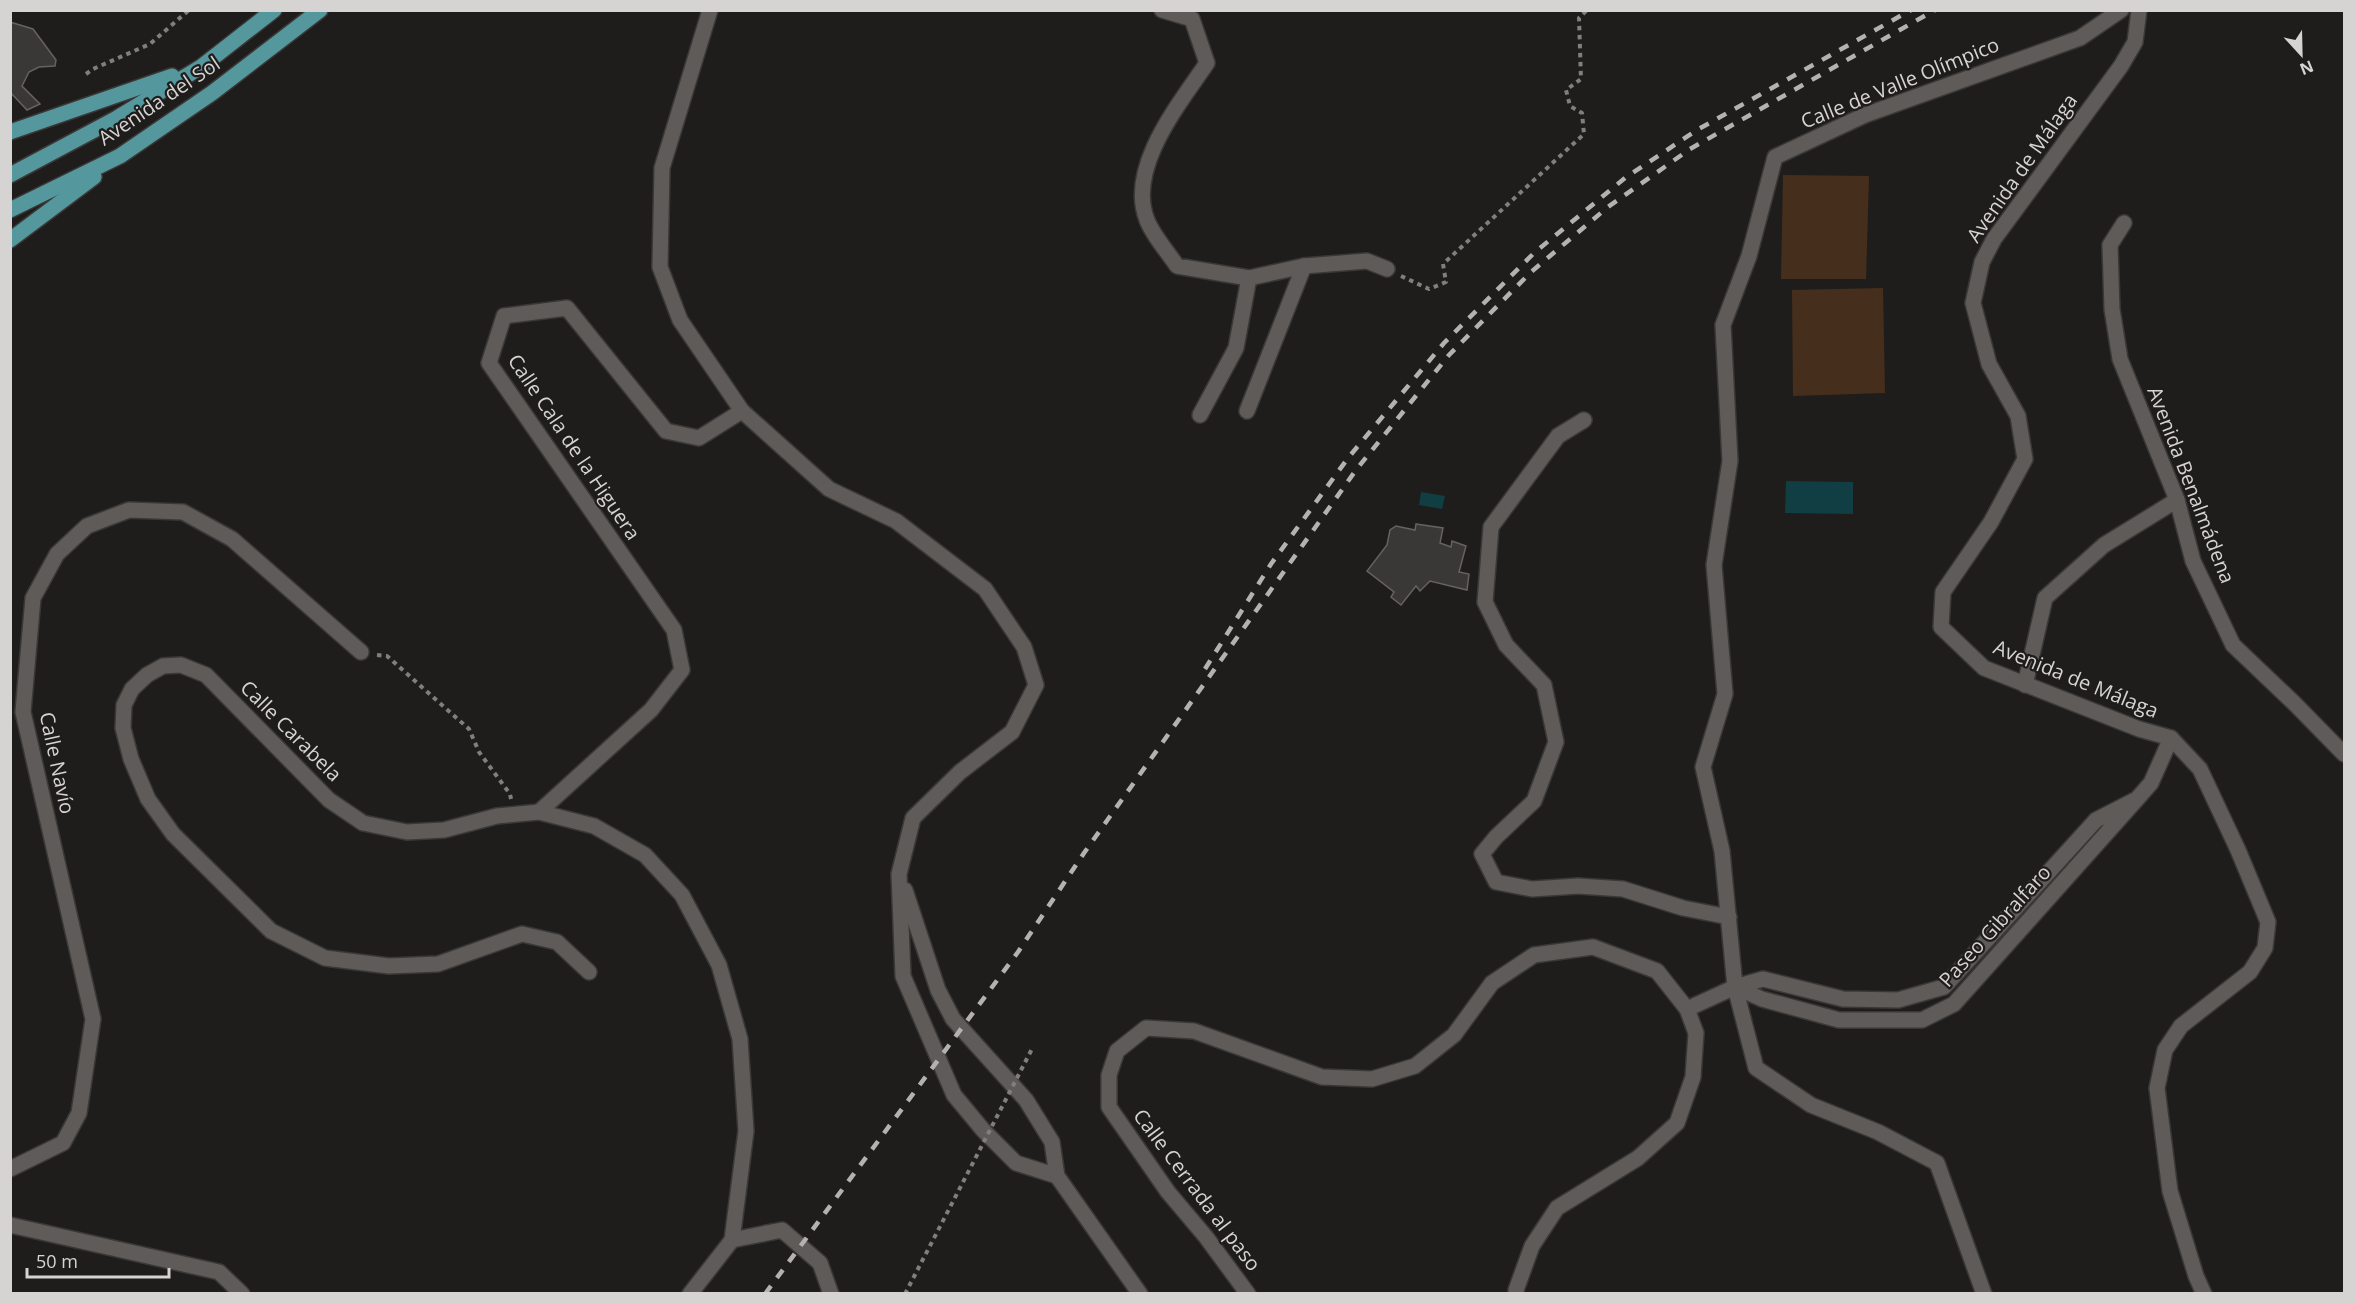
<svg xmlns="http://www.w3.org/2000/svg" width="2355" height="1304" font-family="'Open Sans',sans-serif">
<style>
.green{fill:#462e1d}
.water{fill:#103e43}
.building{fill:#3a3836;stroke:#656260;stroke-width:1.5}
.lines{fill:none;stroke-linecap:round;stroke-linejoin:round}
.street-casing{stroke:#3a3837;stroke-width:18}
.primary-casing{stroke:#3a3837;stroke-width:18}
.path{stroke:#817f7d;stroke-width:4;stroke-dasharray:4.5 4.5;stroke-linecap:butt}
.street{stroke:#5e5b59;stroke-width:15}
.primary{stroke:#54989e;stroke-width:15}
.rail{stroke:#b4b2b1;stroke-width:4.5;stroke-dasharray:10 10;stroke-linecap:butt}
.path-bridge{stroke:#817f7d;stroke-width:4;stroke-dasharray:4.5 4.5;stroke-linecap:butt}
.labels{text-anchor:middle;stroke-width:4.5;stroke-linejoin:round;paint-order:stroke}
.street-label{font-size:20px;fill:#d6d4d3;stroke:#1f1d1b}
</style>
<rect width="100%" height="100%" fill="#1f1d1b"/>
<g class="green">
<polygon points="1783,175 1869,176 1866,279 1781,279"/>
<polygon points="1883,288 1885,393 1793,396 1792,290"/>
</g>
<g class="water">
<polygon points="1786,481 1853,482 1853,514 1785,513"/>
<polygon points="1421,492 1445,496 1442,509 1419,505"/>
</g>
<g class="building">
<polygon points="10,22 33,29 56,60 55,66 39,67 29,72 22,86 40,104 27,110 10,92"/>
<polygon points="1416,524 1443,528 1440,543 1451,547 1452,541 1466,546 1459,572 1469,574 1467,590 1430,581 1420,591 1416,586 1401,605 1391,597 1394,592 1367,571 1387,545 1390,530 1396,526 1415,530"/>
</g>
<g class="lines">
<g class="street-casing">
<g id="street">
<polyline points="710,10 662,168 660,267 680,320 742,411 829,489 896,521 985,589 1024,647 1036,685 1012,732 960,772 913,818 899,874 903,976 954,1095 983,1130 1016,1163 1057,1176"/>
<path d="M1162 10 1192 19 1207 63C1180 103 1126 168 1147 220 1153 236 1168 252 1177 266L1249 278 1304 266 1367 261 1387 269"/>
<polyline points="2139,10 2135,42 2121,66 1994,239 1982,262 1973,303 1989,364 2018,416 2025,459 1991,522 1943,592 1941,627 1984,668 2139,729 2171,738 2200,769 2238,850 2268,922 2265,948 2250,972 2181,1026 2165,1050 2157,1088 2170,1191 2196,1276 2204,1294"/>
<polyline points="2124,223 2110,245 2112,309 2120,359 2177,500 2193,561 2233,645 2294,703 2344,754"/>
<polyline points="1247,411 1304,266"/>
<polyline points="1200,415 1236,348 1249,278"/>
<polyline points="1584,420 1558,436 1491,527 1485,602 1506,645 1544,685 1556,742 1534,801 1496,837 1482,854 1496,882 1532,889 1578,886 1623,889 1683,908 1729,917"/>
<polyline points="2025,685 2045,598 2104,545 2177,500"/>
<polyline points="2137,799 2096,820 1944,987 1898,1000 1843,999 1763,979 1735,987 1762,999 1839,1020 1922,1020 1954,1004 2137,799 2151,783 2171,738"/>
<polyline points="539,812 651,710 682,670 674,630 489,363 504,316 567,308 666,431 699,438 742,411"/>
<polyline points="905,890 938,990 953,1019 1026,1100 1052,1142 1057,1176 1140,1294"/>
<polyline points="589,972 557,942 522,934 438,964 389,966 325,958 271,931 173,834 148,799 131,759 123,728 124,705 132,689 147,675 163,666 181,665 206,675 329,800 363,823 407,832 444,830 497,816 539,812 594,826 645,855 682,895 719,965 740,1039 746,1131 732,1240"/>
<polyline points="1687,1009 1735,987"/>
<polyline points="10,1169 63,1143 79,1113 93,1019 23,712 33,598 57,554 87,526 129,510 183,512 232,539 361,652"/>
<polyline points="10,1225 219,1272 242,1294"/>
<polyline points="732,1240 782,1230 820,1263 831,1294"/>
<polyline points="690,1294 732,1240"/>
<polyline points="1248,1294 1206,1237 1168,1192 1109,1107 1109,1075 1117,1051 1146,1028 1194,1031 1322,1077 1372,1079 1415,1066 1454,1035 1492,983 1534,955 1593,947 1657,971 1687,1009 1696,1033 1693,1077 1677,1123 1638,1158 1557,1208 1532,1246 1516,1290"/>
<polyline points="1984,1294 1937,1163 1878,1132 1811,1105 1756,1068 1735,987 1722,851 1703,767 1725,694 1714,565 1730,461 1723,325 1749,256 1775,157 1865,115 2080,38 2121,10"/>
</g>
</g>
<g class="primary-casing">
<g id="primary">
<polyline points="10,132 172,76"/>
<polyline points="10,175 117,118 201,67 274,10"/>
<polyline points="10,210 120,156 212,93 320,10"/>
<polyline points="10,240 94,177"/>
</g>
</g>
<g class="path">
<polyline points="86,74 93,69 150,44 189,10"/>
<polyline points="1401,276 1429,289 1446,282 1443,264 1584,134 1582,113 1570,106 1566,90 1581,79 1579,18 1587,10"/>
<polyline points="377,655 387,656 469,729 479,752 510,794 511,799"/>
</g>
<use href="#street" class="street"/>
<use href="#primary" class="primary"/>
<g class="rail">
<polyline points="1205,669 1271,564 1348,458 1444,343 1534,253 1625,178 1697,130 1911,10"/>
<polyline points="765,1294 1018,952 1084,853 1356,470 1449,355 1531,272 1608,207 1690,149 1935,10"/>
</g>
<polyline class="path-bridge" points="905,1294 1033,1047"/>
</g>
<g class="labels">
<g class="street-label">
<text transform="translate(1900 83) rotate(-22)" y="7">Calle de Valle Olímpico</text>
<text transform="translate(159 101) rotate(-34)" y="7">Avenida del Sol</text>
<text transform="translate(2022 168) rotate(-55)" y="7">Avenida de Málaga</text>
<text transform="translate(574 447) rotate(56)" y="7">Calle Cala de la Higuera</text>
<text transform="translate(2191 485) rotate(69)" y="7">Avenida Benalmádena</text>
<text transform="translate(2076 679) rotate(22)" y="7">Avenida de Málaga</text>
<text transform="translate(291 731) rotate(45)" y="7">Calle Carabela</text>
<text transform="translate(57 763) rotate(78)" y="7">Calle Navío</text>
<text transform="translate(1995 926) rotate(-48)" y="7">Paseo Gibralfaro</text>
<text transform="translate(1197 1190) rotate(53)" y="7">Calle Cerrada al paso</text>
</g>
</g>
<rect width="2355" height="1304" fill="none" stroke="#d6d4d3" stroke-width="24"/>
<g transform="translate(2301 54) rotate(158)" stroke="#1f1d1b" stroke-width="4.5" paint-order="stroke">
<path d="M0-4.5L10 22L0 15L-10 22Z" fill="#d6d4d3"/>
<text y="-9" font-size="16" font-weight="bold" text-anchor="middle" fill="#d6d4d3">N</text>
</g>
<path d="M27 1268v9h142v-9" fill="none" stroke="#d6d4d3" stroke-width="3"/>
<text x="36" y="1268" font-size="18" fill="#d6d4d3" stroke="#1f1d1b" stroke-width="4.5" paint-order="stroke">50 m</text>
</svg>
